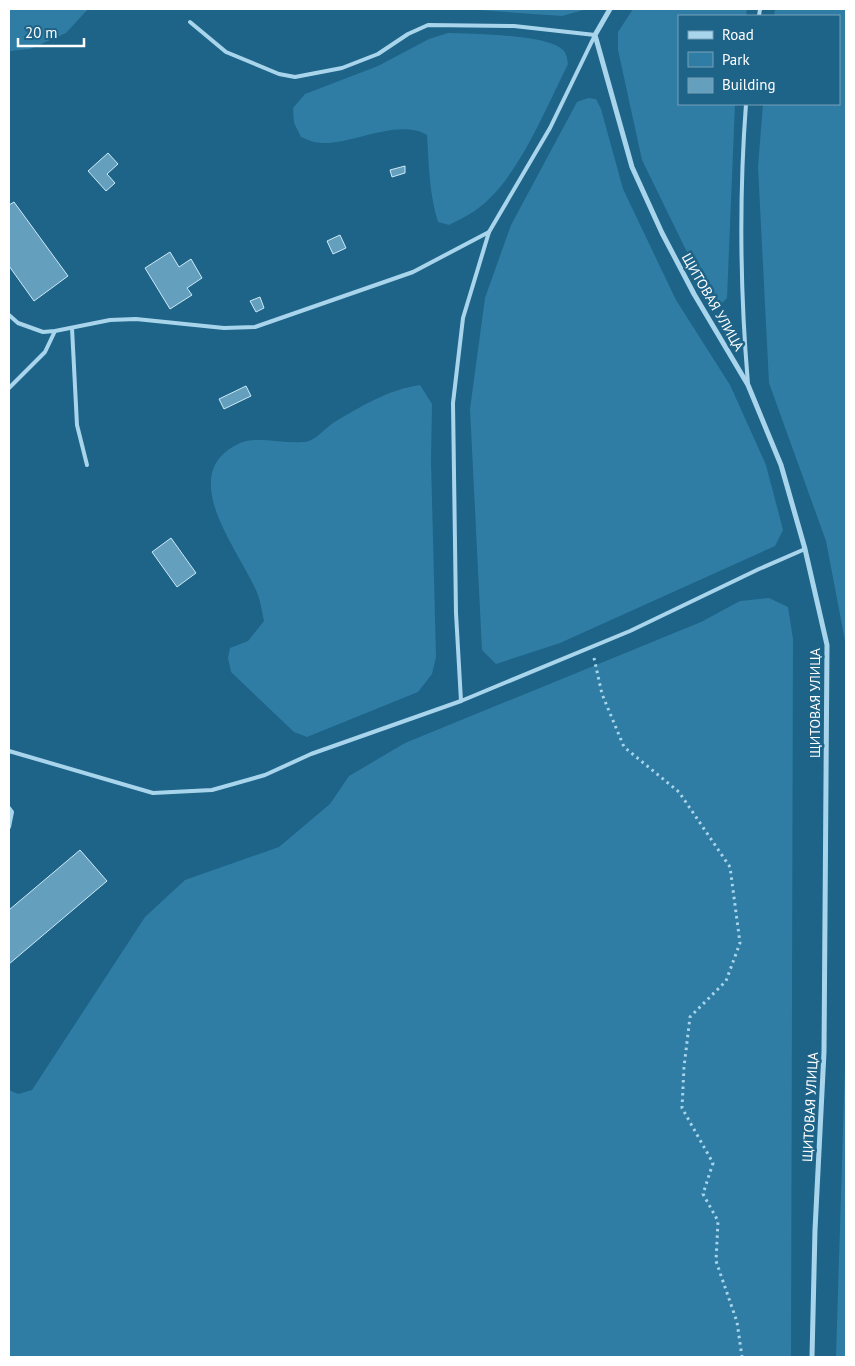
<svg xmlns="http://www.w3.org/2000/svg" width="855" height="1366" font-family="'PT Sans',sans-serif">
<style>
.green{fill:#2f7da4}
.building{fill:#649fbd;stroke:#cdeaf8}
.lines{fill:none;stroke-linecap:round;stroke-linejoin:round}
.path{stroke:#a8d5eb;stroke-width:3;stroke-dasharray:2.5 4;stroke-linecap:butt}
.service{stroke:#a8d5eb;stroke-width:4}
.minor{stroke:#a8d5eb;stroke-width:5}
.labels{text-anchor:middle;stroke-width:5;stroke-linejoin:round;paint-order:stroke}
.street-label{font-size:14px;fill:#fff;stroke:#1e6388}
</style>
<rect width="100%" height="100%" fill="#1e6388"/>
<g class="green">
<polygon points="9,9 88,9 66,33 30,49 10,51"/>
<polygon points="464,9 587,9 562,16"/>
<polygon points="633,9 747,9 746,16 679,16 679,104 735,104 727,298 721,304 713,301 707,293 642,160 618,50 618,32"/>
<polygon points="775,9 846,9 846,693 846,646 826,541 769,383 758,167 763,104 839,104 839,16 774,16"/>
<path d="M448 33C472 34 546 34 563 50 567 54 567 59 568 64 547 106 522 168 488 200 477 211 463 218 449 225L438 222C429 193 429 165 427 135 399 118 353 144 323 143 315 143 308 140 301 137L294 123 293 108 305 94 378 66 429 39Z"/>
<polygon points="588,98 596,99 601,109 623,189 676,300 730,385 766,465 783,530 775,546 560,643 496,664 482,650 470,409 485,298 511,225 577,102"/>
<path d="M420 385 432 404 431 461 436 657 432 674 418 692 307 737 294 732 231 672 228 658 230 648 248 641 264 621C262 613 261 603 258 595 242 553 172 474 240 443 259 435 290 446 309 441 317 438 326 428 333 423 359 407 390 389 420 385Z"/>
<polygon points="769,598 788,607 793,639 791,1357 9,1357 9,1090 18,1094 32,1090 145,917 185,880 279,847 330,804 349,776 405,743 701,622 740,601"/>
<polygon points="846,1033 846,1357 836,1357"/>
</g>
<g class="building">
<polygon points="108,153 118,164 107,174 115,183 106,191 88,171"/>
<polygon points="405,166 405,173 392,177 390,170"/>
<polygon points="14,202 68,276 34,301 9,266 9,205"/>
<polygon points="340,235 346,248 333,254 327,241"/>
<polygon points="170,252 179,267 191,259 202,278 187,288 192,295 170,309 145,268"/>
<polygon points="260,297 264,308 256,312 250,301"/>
<polygon points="246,386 251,396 224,409 219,399"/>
<polygon points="171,538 196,573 177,587 152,552"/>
<polygon points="80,850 107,881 9,964 9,910"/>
</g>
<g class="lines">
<polyline class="path" points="594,658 602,694 624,747 679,792 730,867 740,943 726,981 690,1017 684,1067 682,1108 713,1163 703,1194 718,1221 716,1261 737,1322 742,1357"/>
<g class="service">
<polyline points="759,16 760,9"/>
<path d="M746 104C739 197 740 290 748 384"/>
<polyline points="489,232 463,318 453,403 456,613 461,701 630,631 759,569 805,549"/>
<polyline points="9,315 18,323 43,332 55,331 110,320 136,319 224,328 255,327 413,272 489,232 550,128 595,35 514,26 428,25 408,34 378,54 342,68 295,77 279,74 226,52 190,22"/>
<polyline points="72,328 77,425 87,465"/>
<polyline points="9,388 45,352 55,331"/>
<polyline points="9,751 153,793 212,790 265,775 311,754 461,701"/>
<polyline points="9,808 12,812 9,827"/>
</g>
<polyline class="minor" points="610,9 595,35 632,167 662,233 694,294 748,385 781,465 805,549 827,645 824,1052 815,1230 812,1357"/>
</g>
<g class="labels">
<g class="street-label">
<text transform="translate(713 302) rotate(60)" y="5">ЩИТОВАЯ УЛИЦА</text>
<text transform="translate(815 703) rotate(-90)" y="5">ЩИТОВАЯ УЛИЦА</text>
<text transform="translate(810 1107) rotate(-87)" y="5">ЩИТОВАЯ УЛИЦА</text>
</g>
</g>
<rect width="855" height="1366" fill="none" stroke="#ffffff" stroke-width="20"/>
<rect x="678" y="15" width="162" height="90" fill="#1e6388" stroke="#78a1b8"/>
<rect x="688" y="31" width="25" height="8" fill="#a8d5eb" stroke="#78a1b8"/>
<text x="722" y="40" font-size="15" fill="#ffffff">Road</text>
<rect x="688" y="52" width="25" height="15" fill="#2f7da4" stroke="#78a1b8"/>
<text x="722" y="65" font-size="15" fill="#ffffff">Park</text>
<rect x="688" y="78" width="25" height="15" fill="#649fbd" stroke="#78a1b8"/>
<text x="722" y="90" font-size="15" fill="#ffffff">Building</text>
<path d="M18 38v8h66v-8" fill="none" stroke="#ffffff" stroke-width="2.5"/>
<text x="25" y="38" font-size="15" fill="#ffffff" stroke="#1e6388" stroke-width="4" paint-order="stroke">20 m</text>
</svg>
